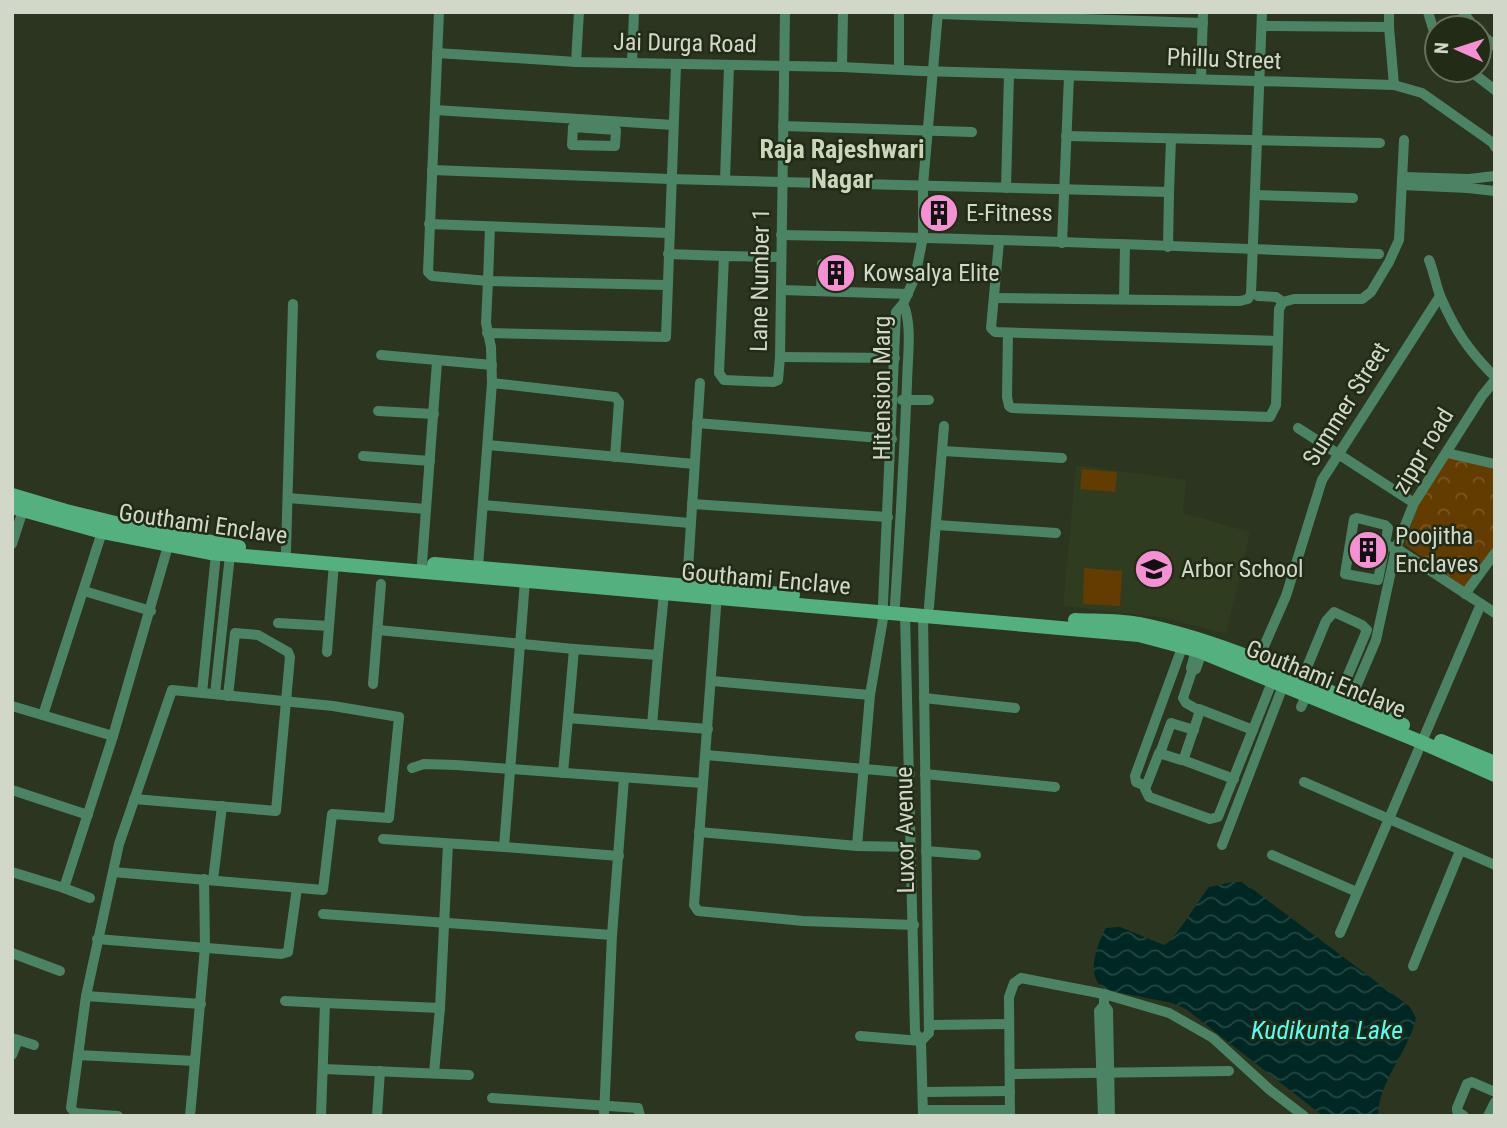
<svg xmlns="http://www.w3.org/2000/svg" width="1507" height="1128" font-family="'Roboto Condensed',sans-serif">
<style>
.built{fill:#2f3c1f}
.green{fill:#633c01}
.park{fill:url(#park-crowns)}
.water{fill:url(#water-waves)}
.lines{fill:none;stroke-linecap:round;stroke-linejoin:round}
.street-tunnel{stroke:#444d39;stroke-width:10;stroke-dasharray:10 5;stroke-linecap:butt}
.street{stroke:#4c8364;stroke-width:10}
.secondary{stroke:#55b07f;stroke-width:14}
.labels{text-anchor:middle;stroke-width:5;stroke-linejoin:round;paint-order:stroke}
.street-label{font-size:24px;fill:#d1d8ca;stroke:#212b15}
.poi-label{font-size:24px;fill:#d1d8ca;stroke:#212b15;text-anchor:start}
.neighbourhood-label{font-size:26px;font-weight:bold;fill:#c9d6ba;stroke:#212b15}
.water-label{font-size:26px;font-style:italic;fill:#54fef0;stroke:#212b15}
</style>
<defs>
<pattern id="park-crowns" width="20" height="18" patternUnits="userSpaceOnUse" patternTransform="scale(1.75)"><rect width="20" height="18" fill="#633c01"/><path d="M2 6a3 3 0 1 1 6 0M12 15a3 3 0 1 1 6 0" fill="none" stroke="#785725"/></pattern>
<pattern id="water-waves" width="16" height="10" patternUnits="userSpaceOnUse" patternTransform="scale(1.75)"><rect width="16" height="10" fill="#002724"/><path d="M0 5q4-4 8 0t8 0" fill="none" stroke="#244642"/></pattern>
</defs>
<rect width="100%" height="100%" fill="#2b351f"/>
<polygon class="built" points="1076,465 1186,480 1183,513 1250,532 1226,634 1165,618 1063,606"/>
<g class="green">
<polygon points="1082,469 1117,472 1115,492 1080,489"/>
<polygon points="1084,568 1122,571 1120,606 1083,604"/>
</g>
<polygon class="park" points="1448,457 1495,468 1495,546 1464,587 1405,545 1417,506"/>
<path class="water" d="M1233 882H1243L1410 1007 1416 1018C1408 1053 1379 1080 1378 1116H1323L1186 1009 1172 1003 1107 990C1084 980 1096 946 1106 928L1120 927 1164 945C1174 942 1199 899 1209 887Z"/>
<g class="lines">
<polyline class="street-tunnel" points="844,282 845,265"/>
<g class="street">
<polyline points="439,12 428,272 432,276 488,281 486,323 491,347 492,383 478,567"/>
<polyline points="899,12 899,69"/>
<polyline points="1389,12 1389,27"/>
<polyline points="1428,12 1437,42"/>
<polyline points="1463,12 1475,28"/>
<polyline points="938,14 1203,23"/>
<polyline points="1262,26 1389,27 1394,85"/>
<polyline points="1479,32 1495,46"/>
<polyline points="437,53 576,62 842,67 921,71 1394,85 1422,93 1493,143 1495,147"/>
<polyline points="576,62 579,12"/>
<polyline points="632,63 634,12"/>
<polyline points="842,67 843,12"/>
<polyline points="1469,70 1495,90"/>
<polyline points="1201,79 1203,12"/>
<polyline points="435,110 673,125"/>
<polyline points="783,126 972,132"/>
<polygon points="573,127 616,130 615,146 572,145"/>
<polyline points="1066,136 1380,143"/>
<polyline points="432,170 670,179 1169,192 1171,139"/>
<polyline points="1403,177 1469,179 1495,176"/>
<polyline points="725,180 729,66"/>
<polyline points="1402,185 1468,188 1495,191"/>
<polyline points="1006,188 1009,74"/>
<polyline points="1255,195 1353,198"/>
<polyline points="429,224 668,233"/>
<polyline points="490,227 488,281 666,285"/>
<path d="M781 235C981 238 1180 246 1379 254"/>
<polyline points="999,242 991,328 995,332 1278,341"/>
<polyline points="1062,243 1069,76"/>
<polyline points="1168,247 1169,192"/>
<polyline points="668,254 724,256"/>
<polyline points="781,257 724,256 719,373 724,380 773,382 778,380 780,357 785,12"/>
<path d="M1429 260C1434 272 1436 286 1441 298 1456 332 1469 351 1495 377"/>
<polyline points="781,290 908,294"/>
<polyline points="821,291 822,264 845,265"/>
<polyline points="1258,296 1276,297 1283,302"/>
<polyline points="995,298 1240,301 1248,299 1251,294 1262,12"/>
<polyline points="1124,299 1125,245"/>
<polyline points="487,333 666,337 676,65"/>
<polyline points="1008,333 1007,397 1009,406 1012,408 1270,417 1276,405 1279,309 1283,302 1294,299 1362,299 1371,292 1389,262 1399,240 1404,140"/>
<polyline points="381,355 492,365"/>
<polyline points="780,357 895,358"/>
<polyline points="492,383 615,397 619,402 615,457"/>
<polyline points="902,400 929,400"/>
<polyline points="378,411 434,414"/>
<polyline points="697,423 892,439"/>
<polyline points="1298,428 1414,503"/>
<polyline points="488,445 694,464"/>
<polyline points="943,451 1062,458"/>
<polyline points="1447,453 1495,464"/>
<polyline points="363,456 430,461"/>
<polyline points="288,498 426,509"/>
<polyline points="692,504 888,517"/>
<polyline points="483,505 690,523"/>
<polyline points="937,525 1056,533"/>
<polyline points="12,544 25,504"/>
<polyline points="1385,545 1388,528 1385,525 1357,518 1354,519 1345,574 1378,580 1385,545 1396,548 1495,613"/>
<polyline points="286,551 293,304"/>
<polyline points="422,563 437,362"/>
<polyline points="525,581 504,847 619,856"/>
<polyline points="687,585 700,383"/>
<polyline points="84,591 151,611"/>
<polyline points="717,594 694,905 698,911 803,921 914,925"/>
<polyline points="1465,594 1495,553"/>
<polyline points="883,604 896,312 903,304 915,277 923,237 923,185 938,12"/>
<path d="M895 605C900 531 904 458 907 384 907 362 913 323 903 304"/>
<polyline points="929,607 944,426"/>
<polyline points="905,614 915,1032 921,1041 923,1116"/>
<polyline points="278,623 329,626"/>
<polyline points="378,630 574,649"/>
<polyline points="1196,650 1191,668 1192,671 1196,669 1202,652"/>
<polyline points="327,652 334,563"/>
<polyline points="658,655 664,593"/>
<polyline points="1258,660 1286,596 1322,480 1440,296"/>
<polyline points="1192,671 1183,698 1186,703 1200,711 1184,758 1181,760 1159,753 1145,789 1149,797 1210,819 1218,817 1272,682"/>
<polyline points="712,681 870,695"/>
<polyline points="373,684 381,584"/>
<polyline points="1300,684 1326,621 1334,612 1362,625 1367,630 1348,675"/>
<polyline points="202,693 216,554"/>
<polyline points="215,694 230,555"/>
<polyline points="924,698 1015,708"/>
<polyline points="1350,701 1376,640 1396,548 1414,503 1482,396 1495,380"/>
<polyline points="12,706 113,736"/>
<polyline points="1301,707 1309,690"/>
<polyline points="1199,709 1253,730"/>
<polyline points="43,715 102,532"/>
<polyline points="568,718 574,649 658,655 652,725"/>
<polyline points="1160,753 1171,723 1194,730"/>
<polyline points="706,755 910,773"/>
<polyline points="1183,760 1234,779"/>
<polyline points="412,768 424,764 456,765 702,783"/>
<polyline points="563,773 568,718 708,729"/>
<polyline points="925,774 1055,787"/>
<polyline points="1304,782 1495,865"/>
<polyline points="1146,786 1136,782 1135,776 1183,645"/>
<polyline points="12,790 88,815"/>
<polyline points="134,799 276,811 290,657 288,652 258,635 235,633 228,696"/>
<polyline points="699,832 857,846 911,847"/>
<polyline points="383,839 504,847"/>
<polyline points="1222,845 1283,686"/>
<polyline points="857,846 870,695 884,613"/>
<polyline points="926,851 976,855"/>
<polyline points="1272,855 1357,892"/>
<polyline points="12,872 64,888 113,736 168,546"/>
<polyline points="113,872 323,890 332,814 389,818 399,717 333,706 172,690 119,844 86,996 71,1108 75,1113 118,1116"/>
<polyline points="213,880 222,806"/>
<polyline points="64,888 90,898"/>
<polyline points="323,914 612,935"/>
<polyline points="1340,933 1481,604"/>
<polyline points="97,939 281,954 288,952 297,888"/>
<polyline points="12,953 60,971"/>
<polyline points="1413,966 1460,851"/>
<polyline points="86,996 201,1004"/>
<polyline points="285,1001 325,1003"/>
<polyline points="1104,1005 1108,1010 1110,1116"/>
<polyline points="929,1025 1009,1024"/>
<polyline points="860,1036 921,1041"/>
<polyline points="12,1038 34,1045"/>
<polyline points="921,1041 929,1033 923,615"/>
<polyline points="12,1055 18,1040"/>
<polyline points="78,1055 195,1061 205,947 204,879"/>
<polyline points="323,1069 469,1075"/>
<polyline points="434,1073 440,1008 448,844"/>
<polyline points="1010,1074 1229,1071"/>
<polyline points="924,1092 1010,1091"/>
<polyline points="492,1098 638,1108 640,1116"/>
<polyline points="923,1110 1010,1110"/>
<polyline points="190,1116 195,1061"/>
<polyline points="321,1116 325,1003 440,1008"/>
<polyline points="377,1116 380,1071"/>
<polyline points="604,1116 612,935 624,778"/>
<polyline points="1010,1116 1009,997 1014,983 1021,978 1104,994 1169,1013 1213,1038 1270,1090 1304,1116"/>
<polyline points="1103,1116 1099,1011 1104,1005 1104,994"/>
<polyline points="1464,1116 1457,1111 1457,1108 1467,1084 1472,1082 1495,1092"/>
<polyline points="1488,1116 1495,1102"/>
</g>
<g class="secondary">
<polyline points="12,495 66,511 140,529 239,547"/>
<polyline points="12,507 102,532 210,553 1139,635 1199,651 1421,742 1495,775"/>
<polyline points="434,564 793,595"/>
<path d="M1075 620C1096 621 1118 620 1139 624 1232 643 1317 686 1403 725"/>
<polyline points="1441,741 1495,763"/>
</g>
</g>
<defs>
<g id="building-disc" transform="scale(2.0125)"><circle r="9.5" fill="#f591d2" stroke="#212b15"/><path d="M-4-6H4V6H1V3H-1V6H-4ZM-2.5-4.3h1.7v1.8h-1.7ZM.8-4.3h1.7v1.8H.8ZM-2.5-1h1.7V.8h-1.7ZM.8-1h1.7V.8H.8Z" fill="#111"/></g>
<g id="school-disc" transform="scale(2.0125)"><circle r="9.5" fill="#f591d2" stroke="#212b15"/><path d="M0-5L7-2L0 1L-7-2ZM-4 1L0 2.5L4 1V4Q0 6-4 4Z" fill="#111"/></g>
</defs>
<g fill-rule="evenodd">
<use href="#building-disc" x="939" y="213"/>
<use href="#building-disc" x="836" y="273"/>
<use href="#building-disc" x="1368" y="550"/>
<use href="#school-disc" x="1154" y="569"/>
</g>
<g class="labels">
<g class="street-label">
<text transform="translate(685 43) rotate(1)" y="8">Jai Durga Road</text>
<text transform="translate(1224 59) rotate(2)" y="8">Phillu Street</text>
<text transform="translate(760 280) rotate(-89)" y="8">Lane Number 1</text>
<text transform="translate(882 388) rotate(-90)" y="8">Hitension Marg</text>
<text transform="translate(1346 404) rotate(-58)" y="8">Summer Street</text>
<text transform="translate(1423 451) rotate(-59)" y="8">zippr road</text>
<text transform="translate(203 524) rotate(8)" y="8">Gouthami Enclave</text>
<text transform="translate(766 579) rotate(5)" y="8">Gouthami Enclave</text>
<text transform="translate(1326 679) rotate(22)" y="8">Gouthami Enclave</text>
<text transform="translate(905 830) rotate(-91)" y="8">Luxor Avenue</text>
</g>
<g class="poi-label">
<text x="966" y="221">E-Fitness</text>
<text x="863" y="281">Kowsalya Elite</text>
<text x="1395" y="544">Poojitha<tspan x="1395" dy="28">Enclaves</tspan></text>
<text x="1181" y="577">Arbor School</text>
</g>
<g class="neighbourhood-label">
<text x="842" y="158">Raja Rajeshwari<tspan x="842" dy="30">Nagar</tspan></text>
</g>
<g class="water-label">
<text x="1327" y="1039">Kudikunta Lake</text>
</g>
</g>
<rect width="1507" height="1128" fill="none" stroke="#d1d8ca" stroke-width="28"/>
<g transform="translate(1458 49) rotate(273)"><circle r="33" fill="#212b15" stroke="#67705d" stroke-width="2"/>
<path d="M0-5L12 26L0 18L-12 26Z" fill="#f591d2"/>
<text y="-10" font-size="19" font-weight="bold" text-anchor="middle" fill="#d1d8ca">N</text>
</g>
</svg>
